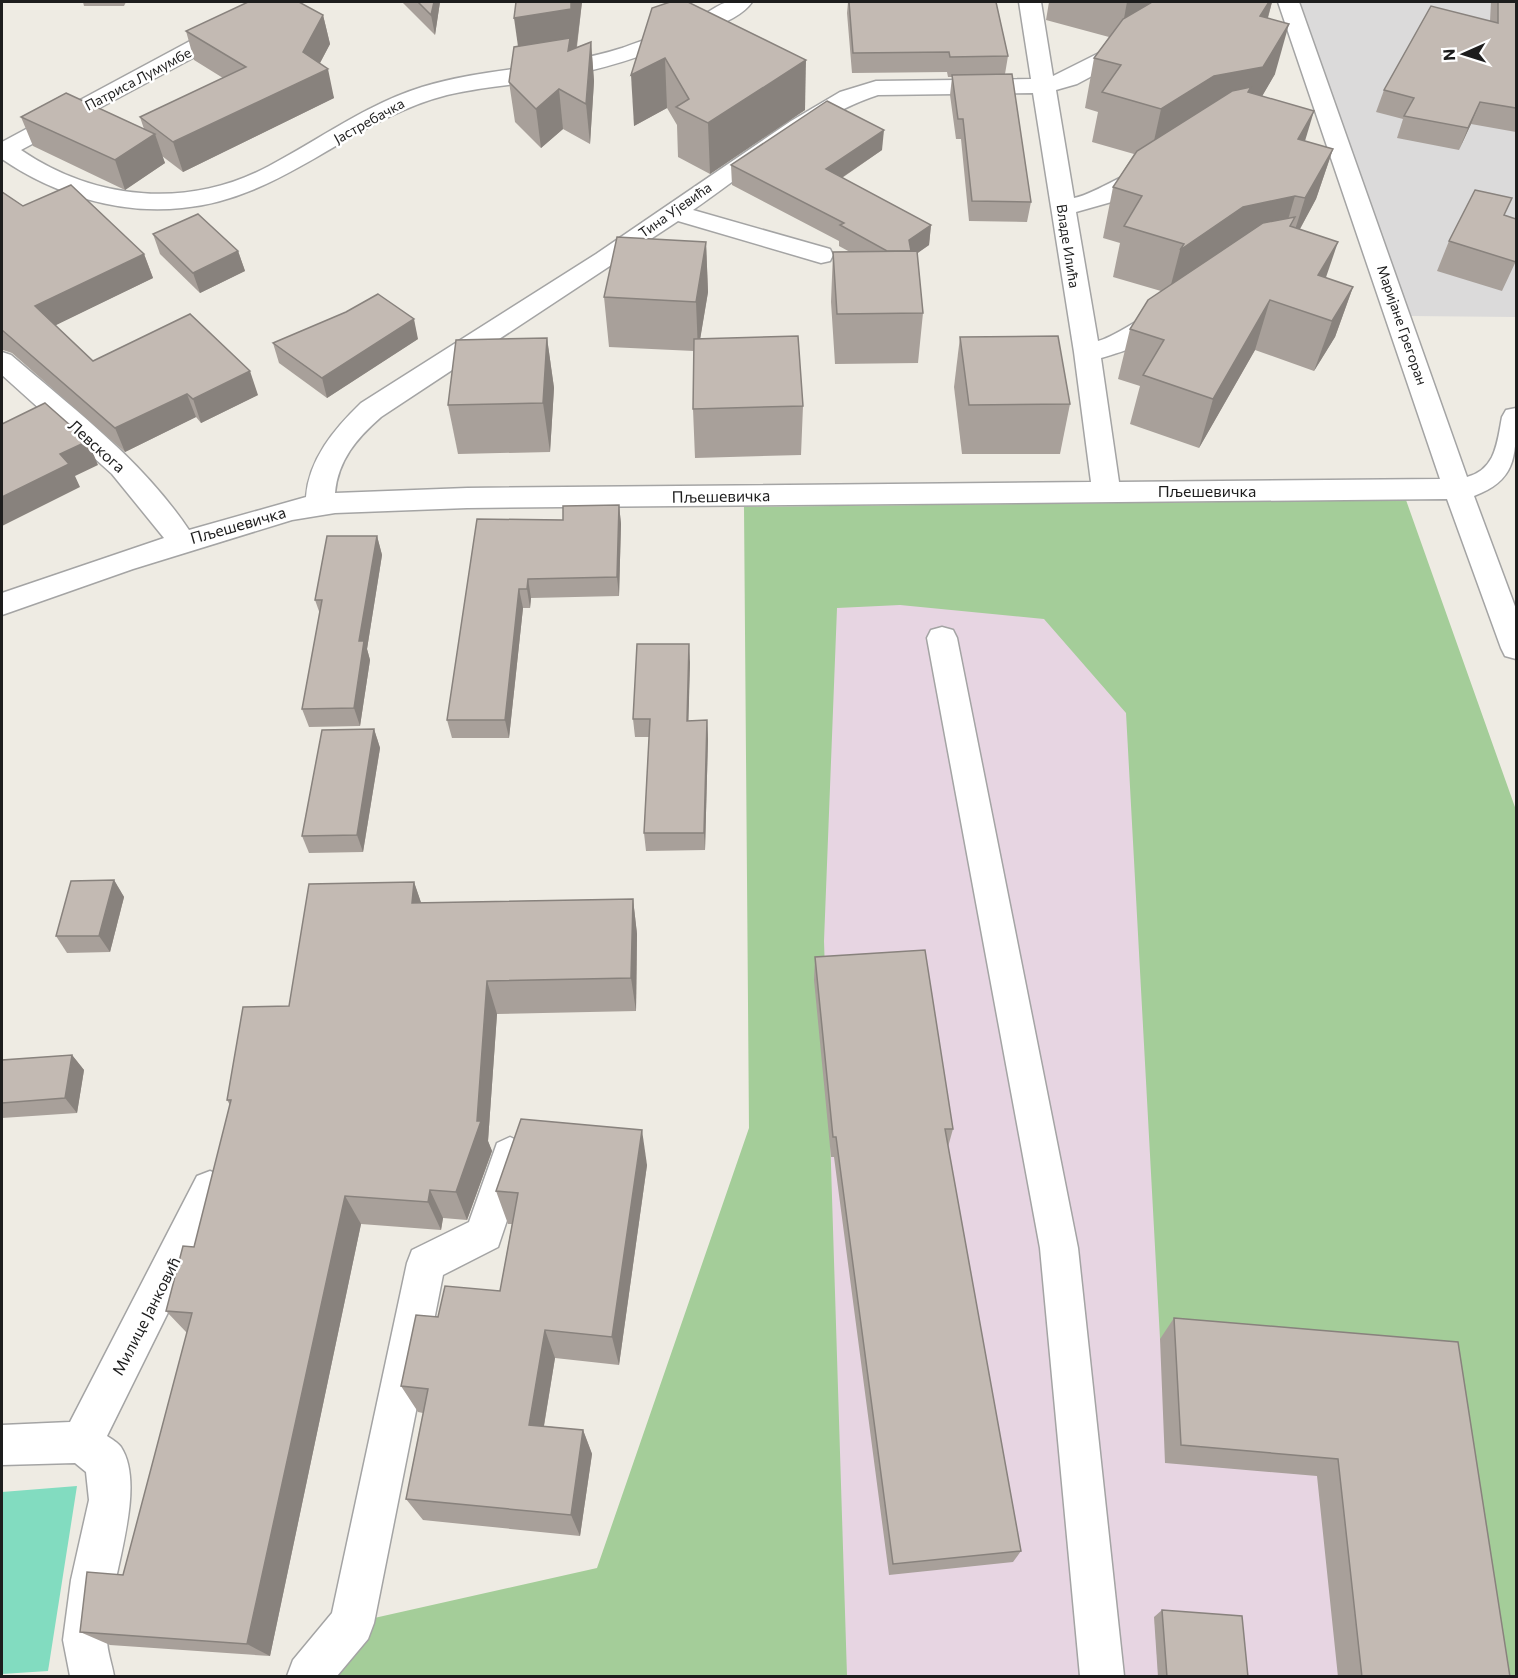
<svg xmlns="http://www.w3.org/2000/svg" width="1518" height="1678" font-family="Commissioner,sans-serif">
<style>
.residential{fill:#dbdada}
.industrial{fill:#e7d5e2}
.forest{fill:#a4cd99}
.pitch{fill:#82dcc0}
.lines{fill:none;stroke-linecap:round;stroke-linejoin:round}
.minor-casing{stroke:#a4a4a4;stroke-width:3}
.minor{fill:#fff;fill-rule:evenodd}
.wall{fill:#a8a09a}
.shaded-wall{fill:#88827d}
.building{fill:#c3bab3;stroke:#88827d;stroke-width:1.5}
.labels{text-anchor:middle;stroke-width:5;stroke-linejoin:round;paint-order:stroke}
.far-street-label{font-size:14px;fill:#1d1d1d;stroke:#fff}
.street-label{font-size:16px;fill:#1d1d1d;stroke:#fff}
</style>
<rect width="100%" height="100%" fill="#eeebe3"/>
<polygon class="residential" points="1300,2 1516,2 1515,317 1411,316"/>
<polygon class="industrial" points="797,581 1425,624 1516,1676 783,1676"/>
<polygon class="forest" points="1406,500 1516,810 1516,1676 1479,1676 1434,1363 1160,1339 1126,713 1044,619 900,605 837,608 824,941 847,1676 309,1676 352,1623 597,1568 749,1128 744,507"/>
<polygon class="pitch" points="77,1486 48,1671 2,1674 2,1492"/>
<g class="lines">
<g class="minor-casing">
<g id="minor">
<path d="M258 2H282L260 22 21 150C96 201 189 209 269 166 320 139 367 104 422 87 487 67 556 69 622 48 647 39 673 30 697 18 707 14 719 3 729 2 736 0 745 1 752 2 742 17 718 25 702 32 652 54 599 71 546 80 513 85 479 87 447 95 352 119 283 199 182 208 119 215 53 194 2 159V142L244 12Z"/>
<path d="M1019 2H1041L1053 76 1123 41H1139L1142 46 1139 51 1077 84 1056 90 1074 198C1099 193 1137 163 1156 168L1160 173 1156 178 1115 201 1076 212 1098 341C1121 335 1151 306 1172 312L1176 318C1162 340 1125 351 1101 358L1119 482 1440 479 1278 2H1299L1467 477C1496 469 1497 443 1502 417L1506 410 1516 408C1516 454 1518 480 1474 496L1516 609V659L1505 656 1501 648 1447 499 467 508 335 513 292 520 133 569 2 615V593L164 538 112 474 2 375V352L11 355C75 410 142 460 189 530L306 497C309 459 334 429 361 403L596 254 791 121 840 92 876 81 1031 79ZM1033 93 1074 352 1091 482 467 488 335 493C338 460 357 438 381 417L678 221 821 263 830 261 833 255 830 249 693 210C748 172 815 115 878 95Z"/>
<polygon points="942,627 953,630 957,638 1078,1248 1124,1676 1080,1676 1040,1248 927,638 931,630"/>
<polygon points="510,1137 523,1143 529,1155 498,1247 443,1275 374,1623 368,1639 337,1676 287,1676 293,1660 332,1613 407,1263 412,1250 469,1222 497,1143"/>
<path d="M210 1171 223 1176 229 1189 107 1436C112 1439 118 1443 121 1447 149 1490 106 1589 107 1639 107 1651 112 1664 114 1676H70L63 1640 71 1580 89 1500 86 1472 75 1463 2 1465V1425L70 1422 197 1176Z"/>
</g>
</g>
<use href="#minor" class="minor"/>
</g>
<g class="wall">
<polygon points="83,2 126,2 124,6 84,6"/>
<polygon points="402,2 440,2 435,35"/>
<polygon points="582,2 577,47 591,42 594,81 590,144 563,129 541,148 515,122 509,82 518,46"/>
<polygon points="848,2 996,2 1008,56 1005,74 1031,202 1027,222 969,221 961,139 956,139 950,95 952,77 948,77 947,72 852,73 847,13"/>
<polygon points="1049,2 1272,2 1268,18 1275,74 1262,96 1305,141 1333,149 1316,199 1300,229 1326,278 1353,287 1335,337 1314,371 1255,350 1199,448 1130,424 1140,386 1118,379 1130,329 1161,291 1113,277 1120,243 1103,238 1113,187 1134,154 1092,142 1098,112 1085,108 1094,58 1109,37 1046,20"/>
<polygon points="1491,2 1516,2 1516,132 1471,124 1459,150 1397,138 1403,119 1376,112 1384,90 1490,21"/>
<polygon points="652,8 805,110 710,174 678,157 677,125 667,108 634,126"/>
<polygon points="323,15 330,44 320,63 334,98 183,172 162,156 165,163 125,190 33,146 21,117 144,129 140,117 223,78 194,60 186,31"/>
<polygon points="882,150 842,178 931,225 929,245 917,253 923,313 918,363 835,364 831,302 833,252 850,252 839,246 839,241 732,185 731,165"/>
<polygon points="2,192 23,206 144,254 153,278 55,325 93,361 258,395 201,423 196,417 125,452 12,353 3,350 2,351"/>
<polygon points="1504,215 1516,261 1502,291 1437,271 1449,241"/>
<polygon points="153,234 238,251 245,271 200,293 160,254"/>
<polygon points="706,242 708,292 700,339 803,406 801,455 695,458 693,409 694,351 609,347 604,297"/>
<polygon points="960,337 1070,404 1060,454 962,454 954,387"/>
<polygon points="547,338 554,388 550,452 458,454 448,405"/>
<polygon points="418,339 327,398 279,363 273,343"/>
<polygon points="619,505 621,524 619,596 531,598 530,608 523,608 509,738 452,738 447,720 477,519 563,520"/>
<polygon points="377,536 382,555 367,649 370,660 360,726 309,727 302,709 320,614 315,600"/>
<polygon points="690,662 688,721 707,720 708,739 705,850 646,851 644,833 649,737 635,737 633,719"/>
<polygon points="374,729 380,748 363,852 309,853 302,836"/>
<polygon points="114,880 124,897 110,952 67,953 56,936"/>
<polygon points="414,882 421,903 633,899 637,934 636,1011 497,1014 488,1141 492,1151 467,1220 443,1218 441,1230 361,1224 270,1656 110,1645 80,1632 123,1575 187,1333 166,1311 194,1247 230,1105 227,1100 289,1006"/>
<polygon points="815,957 953,1129 948,1147 1021,1551 1013,1562 889,1575 834,1157 831,1157 814,980"/>
<polygon points="72,1055 84,1070 77,1113 2,1118 2,1060"/>
<polygon points="647,1165 619,1365 555,1358 544,1426 583,1430 592,1454 580,1536 423,1520 406,1499 423,1413 418,1412 401,1386 438,1317 500,1291 512,1224 508,1224 496,1191"/>
<polygon points="1174,1318 1458,1342 1510,1677 1338,1677 1317,1476 1165,1463 1160,1339"/>
<polygon points="1162,1610 1248,1677 1158,1677 1154,1617"/>
</g>
<g class="shaded-wall">
<polygon points="434,2 440,2 435,35 431,15"/>
<polygon points="571,2 582,2 575,59 521,68 514,18"/>
<polygon points="1127,2 1217,2 1120,40"/>
<polygon points="1269,2 1272,2 1261,42 1260,16"/>
<polygon points="323,15 330,44 313,76 328,69 334,98 183,172 173,142 303,52"/>
<polygon points="1289,24 1275,74 1250,117 1150,159 1161,109"/>
<polygon points="591,42 594,81 590,144 586,104"/>
<polygon points="665,58 667,108 634,126 631,75"/>
<polygon points="806,60 805,110 710,174 708,123"/>
<polygon points="559,89 563,129 541,148 536,109"/>
<polygon points="1480,102 1471,124 1459,150 1468,128"/>
<polygon points="1314,111 1299,161 1298,139"/>
<polygon points="884,130 882,150 825,189 826,169"/>
<polygon points="155,134 165,163 125,190 115,160"/>
<polygon points="1333,149 1316,199 1289,249 1305,198"/>
<polygon points="1295,196 1280,247 1167,300 1180,250 1243,207"/>
<polygon points="931,225 929,245 908,260 909,240"/>
<polygon points="706,242 708,292 698,352 696,302"/>
<polygon points="1338,242 1321,292 1318,275"/>
<polygon points="238,251 245,271 200,293 193,273"/>
<polygon points="144,254 153,278 46,330 35,306"/>
<polygon points="1353,287 1335,337 1314,371 1332,321"/>
<polygon points="1270,300 1255,350 1199,448 1213,399"/>
<polygon points="414,319 418,339 327,398 322,378"/>
<polygon points="547,338 554,388 550,452 543,403"/>
<polygon points="250,371 258,395 201,423 193,399"/>
<polygon points="187,394 196,417 125,452 115,428"/>
<polygon points="88,441 98,465 75,476 80,487 2,526 2,497 60,454"/>
<polygon points="619,505 621,524 619,596 617,577"/>
<polygon points="377,536 382,555 367,649 370,660 360,726 354,708 359,641"/>
<polygon points="528,579 531,598 530,608 527,589"/>
<polygon points="519,589 523,608 509,738 505,720"/>
<polygon points="689,644 690,662 688,739 687,721"/>
<polygon points="707,720 708,739 705,850 704,833"/>
<polygon points="374,729 380,748 363,852 357,835"/>
<polygon points="114,880 124,897 110,952 99,936"/>
<polygon points="414,882 426,917 412,903"/>
<polygon points="633,899 637,934 636,1011 631,978"/>
<polygon points="487,981 497,1014 488,1141 492,1151 467,1220 456,1192 477,1121"/>
<polygon points="72,1055 84,1070 77,1113 65,1098"/>
<polygon points="642,1130 647,1165 619,1365 612,1337"/>
<polygon points="430,1190 443,1218 441,1230 428,1202"/>
<polygon points="345,1196 361,1224 270,1656 247,1644"/>
<polygon points="545,1330 555,1358 540,1449 529,1425"/>
<polygon points="583,1430 592,1454 580,1536 571,1515"/>
</g>
<g class="building">
<polygon points="248,2 299,2 323,15 303,52 328,69 173,142 140,117 246,67 186,31"/>
<polygon points="418,2 434,2 431,15"/>
<polygon points="516,2 571,2 571,9 514,18"/>
<polygon points="670,2 688,2 806,60 708,123 676,107 689,99 665,58 631,75 652,8"/>
<polygon points="849,2 996,2 1008,56 950,57 949,52 853,53"/>
<polygon points="1152,2 1269,2 1260,16 1289,24 1263,67 1214,76 1161,109 1102,92 1121,65 1094,58 1123,19"/>
<polygon points="1498,2 1516,2 1516,108 1480,102 1468,128 1404,116 1414,98 1384,90 1431,6 1498,23"/>
<polygon points="570,38 568,51 591,42 586,104 559,89 536,109 509,82 514,47"/>
<polygon points="1012,74 1031,202 972,201 963,119 958,119 952,75"/>
<polygon points="1251,87 1248,92 1314,111 1298,139 1333,149 1305,198 1295,196 1243,207 1180,250 1184,244 1124,226 1142,196 1113,187 1137,151 1232,91"/>
<polygon points="66,93 155,134 115,160 21,117"/>
<polygon points="827,101 884,130 826,169 931,225 909,240 911,251 887,251 840,225 844,223 731,165"/>
<polygon points="71,185 144,254 35,306 93,361 190,314 250,371 193,399 187,394 115,428 2,330 2,192 23,206"/>
<polygon points="1475,190 1512,198 1504,215 1516,219 1516,262 1449,241"/>
<polygon points="198,214 238,251 193,273 153,234"/>
<polygon points="1295,217 1290,226 1338,242 1318,275 1353,287 1332,321 1270,300 1213,399 1143,375 1164,340 1130,329 1148,300 1263,223"/>
<polygon points="617,237 706,242 696,302 604,297"/>
<polygon points="917,251 923,313 837,314 833,252"/>
<polygon points="378,294 414,319 322,378 273,343 346,312"/>
<polygon points="798,336 803,406 693,409 694,339"/>
<polygon points="1058,336 1070,404 969,405 960,337"/>
<polygon points="547,338 543,403 448,405 456,340"/>
<polygon points="45,403 88,441 60,454 69,464 2,497 2,424"/>
<polygon points="619,505 617,577 528,579 527,589 519,589 505,720 447,720 477,519 563,520 563,506"/>
<polygon points="327,536 377,536 359,641 364,641 354,708 302,709 322,600 315,600"/>
<polygon points="637,644 689,644 687,721 707,720 704,833 644,833 650,719 633,719"/>
<polygon points="374,729 357,835 302,836 322,730"/>
<polygon points="114,880 99,936 56,936 71,881"/>
<polygon points="414,882 412,903 633,899 631,978 487,981 477,1121 481,1121 456,1192 430,1190 428,1202 345,1196 247,1644 80,1632 87,1572 123,1575 192,1313 166,1311 183,1246 194,1247 231,1100 227,1100 243,1007 289,1006 309,884"/>
<polygon points="925,950 953,1129 945,1129 1021,1551 893,1564 836,1137 833,1137 815,957"/>
<polygon points="72,1055 65,1098 2,1103 2,1060"/>
<polygon points="521,1119 642,1130 612,1337 545,1330 529,1425 583,1430 571,1515 406,1499 428,1389 401,1386 416,1315 438,1317 445,1286 500,1291 518,1193 496,1191"/>
<polygon points="1174,1318 1458,1342 1510,1677 1362,1677 1338,1459 1181,1445"/>
<polygon points="1162,1610 1242,1616 1248,1677 1167,1677"/>
</g>
<g class="labels">
<g class="far-street-label">
<text transform="translate(138 79) rotate(-28)" y="5">Патриса Лумумбе</text>
<text transform="translate(369 121) rotate(-29)" y="5">Јастребачка</text>
<text transform="translate(675 210) rotate(-35)" y="5">Тина Ујевића</text>
<text transform="translate(1068 246) rotate(81)" y="5">Владе Илића</text>
<text transform="translate(1402 325) rotate(71)" y="5">Маријане Грегоран</text>
</g>
<g class="street-label">
<text transform="translate(97 446) rotate(42)" y="6">Левскога</text>
<text x="1207" y="497">Пљешевичка</text>
<text transform="translate(721 496) rotate(-1)" y="6">Пљешевичка</text>
<text transform="translate(238 525) rotate(-16)" y="6">Пљешевичка</text>
<text transform="translate(146 1316) rotate(-63)" y="6">Милице Јанковић</text>
</g>
</g>
<rect width="1518" height="1678" fill="none" stroke="#1d1d1d" stroke-width="6"/>
<g transform="translate(1464 54) rotate(267)" stroke="#ffffff" stroke-width="4.5" paint-order="stroke">
<path d="M0-4.5L10 22L0 15L-10 22Z" fill="#1d1d1d"/>
<text y="-9" font-size="16" font-weight="bold" text-anchor="middle" fill="#1d1d1d">N</text>
</g>
</svg>
